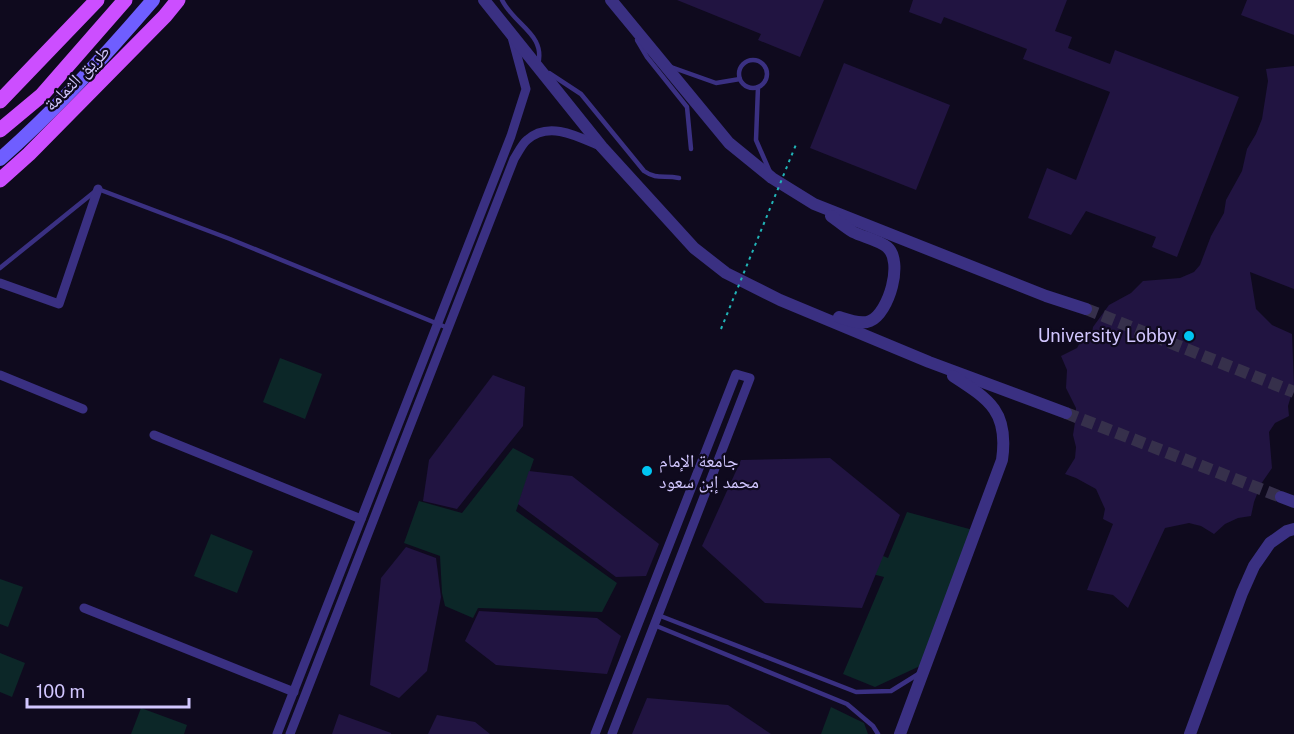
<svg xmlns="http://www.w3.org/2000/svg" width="1294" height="734" font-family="'Public Sans','Noto Naskh Arabic',sans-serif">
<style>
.green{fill:#0c2728}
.building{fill:#211441}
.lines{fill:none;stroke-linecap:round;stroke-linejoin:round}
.tertiary-tunnel{stroke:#36304b;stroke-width:12;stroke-dasharray:12 6;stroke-linecap:butt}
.service{stroke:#3a3082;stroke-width:4.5}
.minor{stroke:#3a3082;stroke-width:9}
.tertiary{stroke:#3a3082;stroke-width:12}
.secondary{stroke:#6f5eff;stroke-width:14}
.primary{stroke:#cc4eff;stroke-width:15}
.path-bridge{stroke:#21b5b8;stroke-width:2;stroke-dasharray:3 4.5;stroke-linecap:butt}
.poi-dot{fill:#00c5f2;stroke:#0f0a1e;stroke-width:2}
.labels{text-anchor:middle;stroke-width:4.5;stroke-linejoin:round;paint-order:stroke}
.street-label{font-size:18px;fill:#d2c7ff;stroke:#0f0a1e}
.poi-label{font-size:18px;fill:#d2c7ff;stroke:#0f0a1e;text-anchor:end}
</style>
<rect width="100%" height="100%" fill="#0f0a1e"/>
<g class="green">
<polygon points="280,358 322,374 305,419 263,402"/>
<polygon points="513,448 534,459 516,511 617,583 602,612 478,608 473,618 445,606 442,593 440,556 404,543 419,501 462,513"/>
<polygon points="907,512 973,530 920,666 875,687 843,674 884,577 801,556 839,538 888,558"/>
<polygon points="211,534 253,551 237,593 194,576"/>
<polygon points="0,579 23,587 8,627 0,624"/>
<polygon points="0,653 25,663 12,697 0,692"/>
<polygon points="831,707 864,723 868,734 821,734"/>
<polygon points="141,708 187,725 184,734 131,734"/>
</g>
<g class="building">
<polygon points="677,0 824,0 800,57 758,40 761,34"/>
<polygon points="913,0 1067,0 1055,31 1072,37 1068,48 1110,64 1115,50 1239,97 1177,257 1152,247 1156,237 1086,211 1071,235 1028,218 1047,168 1076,180 1110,92 1023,59 1027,49 944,17 941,24 909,12"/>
<polygon points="1247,0 1294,0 1294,35 1241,15"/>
<polygon points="844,63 950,105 916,190 810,148"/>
<polygon points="1294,66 1294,289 1250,272 1256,309 1272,325 1292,334 1294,386 1288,406 1289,416 1275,423 1269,432 1272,468 1261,484 1254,502 1251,516 1238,518 1225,524 1214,534 1201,526 1189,523 1165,528 1128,608 1113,595 1087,590 1113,524 1103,519 1105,509 1096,489 1076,478 1065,474 1075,458 1076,447 1073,435 1076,416 1076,408 1066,388 1067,370 1061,356 1077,348 1082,339 1092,333 1093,327 1109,305 1131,293 1143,281 1180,278 1194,272 1200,265 1211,236 1224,213 1226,200 1242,171 1247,149 1256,134 1262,119 1268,81 1266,69"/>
<polygon points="493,375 525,387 523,426 457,509 423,501 429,460"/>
<polygon points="830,458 900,515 862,608 765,603 702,546 741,460"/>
<polygon points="529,471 572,476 659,544 646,576 616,577 518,504"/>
<polygon points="406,547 436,558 441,597 427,671 399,698 370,685 381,578"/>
<polygon points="479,611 597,618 621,636 607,674 496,665 465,641"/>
<polygon points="647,698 728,705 771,734 632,734"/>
<polygon points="339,714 391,733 391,734 332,734"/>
<polygon points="437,715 475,722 490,734 428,734"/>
</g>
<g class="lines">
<g class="tertiary-tunnel">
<polyline points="1086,309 1294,392"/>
<polyline points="1066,413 1281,497"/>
</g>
<g class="service">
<path d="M502 0C515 26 546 34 538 65"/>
<polyline points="637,40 647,57 687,107 691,149"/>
<circle cx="753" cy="74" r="14"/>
<polyline points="671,67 716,83 740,79"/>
<path d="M549 73 581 94 644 171C657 180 663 175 679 178"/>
<polyline points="758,87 756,140 770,172"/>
<polyline points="0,268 98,189 230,239 448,328"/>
<polyline points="658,615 856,692 891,691 920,673"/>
<polyline points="654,625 847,704 873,726 878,734"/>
</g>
<g class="minor">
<polyline points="0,283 59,304 98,189"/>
<polyline points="0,375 83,409"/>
<polyline points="154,435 361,519"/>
<polyline points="84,608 294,692"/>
<polyline points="277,734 511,136 526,89 512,37"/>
<path d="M290 734 514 159C518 153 522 144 527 140 549 120 579 137 602 147"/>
<polyline points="595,734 736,374 750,378 612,734"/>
</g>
<g class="tertiary">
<polyline points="484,0 602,147 694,248 726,273 780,300 929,362 1066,413"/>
<polyline points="611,0 729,143 772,178 814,204 1046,296 1086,309"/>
<path d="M831 216C838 221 845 227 853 232 863 237 878 240 887 247 904 261 889 313 870 321 861 325 848 320 839 317"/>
<polyline points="1281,497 1294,502"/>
<path d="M900 734 1002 460C1009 412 990 400 953 376"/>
<polyline points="1190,734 1242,593 1254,566 1270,543 1287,531 1294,529"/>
</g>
<path class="secondary" d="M0 159C55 111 105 56 153 0"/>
<g class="primary">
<polyline points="0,101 97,0"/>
<polyline points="0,130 42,95 125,0"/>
<polyline points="0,180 29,154 165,16 178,0"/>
</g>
<polyline class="path-bridge" points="721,329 797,142"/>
</g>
<g class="poi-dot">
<circle cx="1189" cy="336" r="6"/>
<circle cx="647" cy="471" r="6"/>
</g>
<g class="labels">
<g class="street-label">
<text transform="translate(77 78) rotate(-45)" y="6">طريق الثمامة</text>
</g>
<g class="poi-label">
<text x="1177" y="342">University Lobby</text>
<text x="659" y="467" text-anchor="start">جامعة الإمام<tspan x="659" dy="21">محمد إبن سعود</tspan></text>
</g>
</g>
<path d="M27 698v9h162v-9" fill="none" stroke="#d2c7ff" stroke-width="3"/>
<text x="36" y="698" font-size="18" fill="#d2c7ff" stroke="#0f0a1e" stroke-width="4.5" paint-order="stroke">100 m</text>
</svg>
